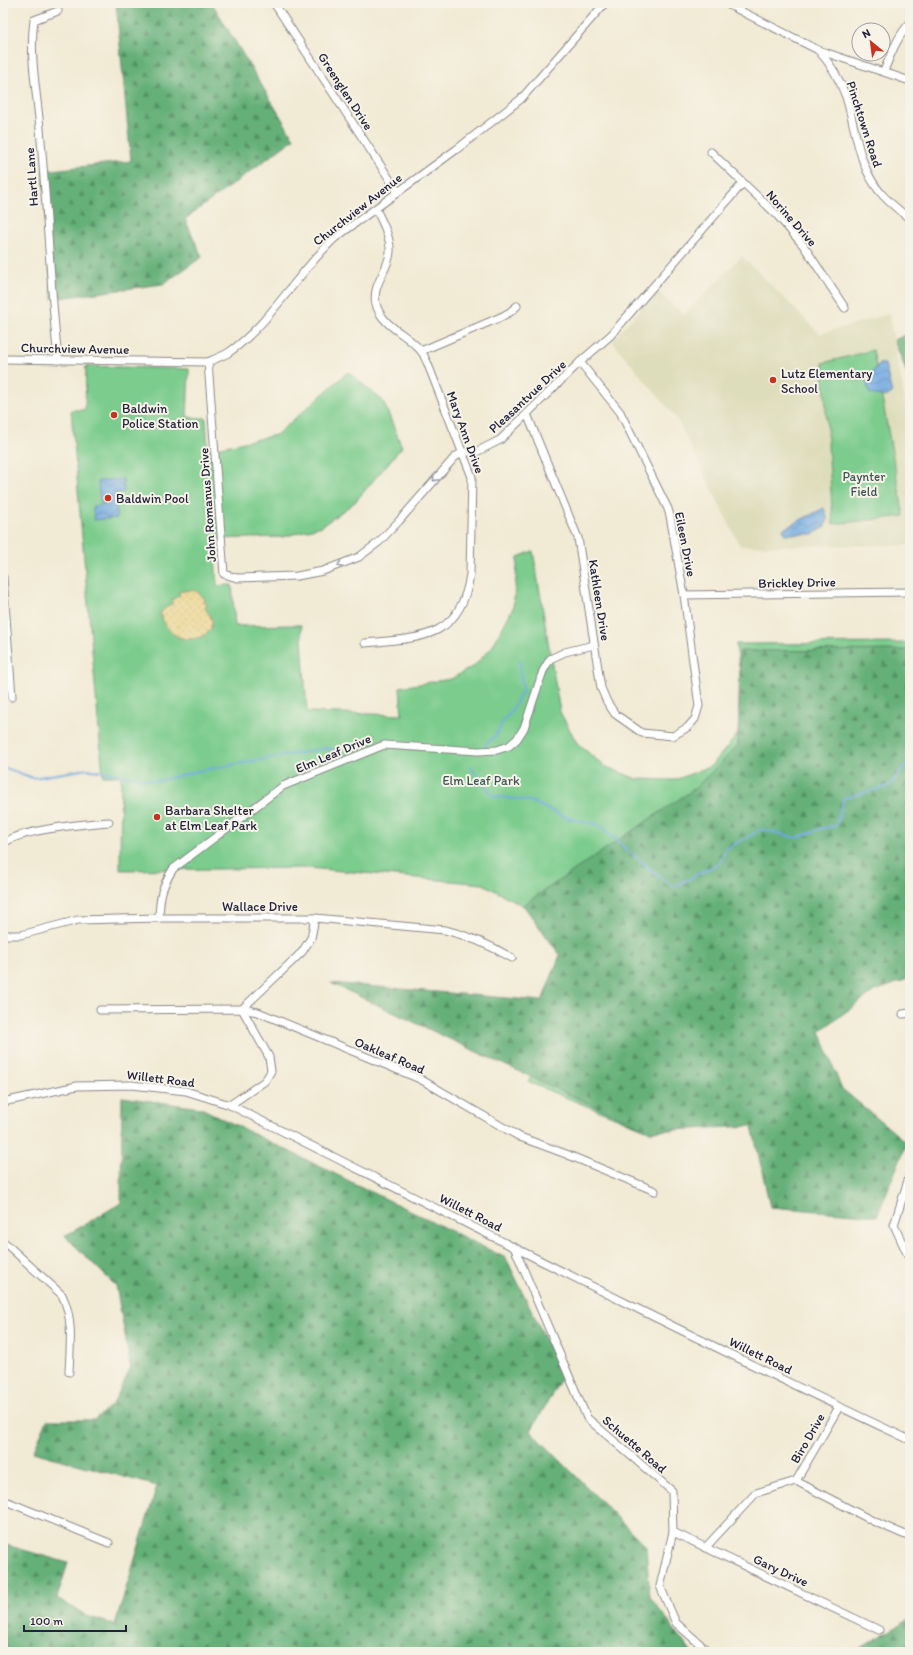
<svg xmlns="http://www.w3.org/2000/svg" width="913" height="1655" font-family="Itim,sans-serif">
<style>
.built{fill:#deddbb}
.green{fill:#7ccc8d;stroke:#4f7764}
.forest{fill:url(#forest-firs);stroke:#44695a}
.sand{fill:url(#sand-dots);stroke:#887e6c}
.water{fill:url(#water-waves);stroke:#4a668e}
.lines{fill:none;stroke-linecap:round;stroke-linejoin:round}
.stream{stroke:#72aae1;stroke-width:2}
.minor-casing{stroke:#8a8688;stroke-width:9}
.minor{stroke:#fff;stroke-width:7}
.oneway{stroke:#9c9ca7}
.poi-dot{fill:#c8321e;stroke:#f7f3e8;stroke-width:1.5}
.labels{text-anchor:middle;stroke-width:4;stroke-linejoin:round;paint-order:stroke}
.street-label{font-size:13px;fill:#22223b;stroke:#f7f3e8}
.poi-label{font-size:13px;fill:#22223b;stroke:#f7f3e8;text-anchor:start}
.park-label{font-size:13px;fill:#3d5554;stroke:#f7f3e8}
</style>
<defs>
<pattern id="forest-firs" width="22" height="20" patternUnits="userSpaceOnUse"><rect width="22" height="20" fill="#65b078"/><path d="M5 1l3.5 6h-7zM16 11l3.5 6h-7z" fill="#538f64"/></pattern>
<pattern id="sand-dots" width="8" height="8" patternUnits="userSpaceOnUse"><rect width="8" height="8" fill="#eeda9e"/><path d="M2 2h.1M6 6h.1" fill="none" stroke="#ccbb89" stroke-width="1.8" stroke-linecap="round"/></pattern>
<pattern id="water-waves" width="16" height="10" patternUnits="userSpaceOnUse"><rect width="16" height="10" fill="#72aae1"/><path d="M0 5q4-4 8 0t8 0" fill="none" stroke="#5d8ab8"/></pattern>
</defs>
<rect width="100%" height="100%" fill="#f7f3e8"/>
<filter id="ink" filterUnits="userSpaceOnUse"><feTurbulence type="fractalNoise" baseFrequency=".025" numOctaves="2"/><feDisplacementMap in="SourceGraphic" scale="8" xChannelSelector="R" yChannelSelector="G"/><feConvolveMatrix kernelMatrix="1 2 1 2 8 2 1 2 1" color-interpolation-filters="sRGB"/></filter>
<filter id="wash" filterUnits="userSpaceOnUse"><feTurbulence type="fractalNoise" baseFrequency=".012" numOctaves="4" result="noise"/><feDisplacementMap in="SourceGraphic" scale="16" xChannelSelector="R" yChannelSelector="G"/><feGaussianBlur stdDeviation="0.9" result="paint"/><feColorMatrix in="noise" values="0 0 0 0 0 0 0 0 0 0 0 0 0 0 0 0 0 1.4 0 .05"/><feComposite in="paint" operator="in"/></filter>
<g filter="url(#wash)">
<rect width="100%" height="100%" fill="#f1ead4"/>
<polygon class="built" points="742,256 820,334 889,314 910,428 910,545 740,546 677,419 612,341 656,291 684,315"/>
<g class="green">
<polygon points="873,350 904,516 833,524 823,363"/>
<polygon points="86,366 189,369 187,417 206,418 208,450 276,435 348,372 383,401 402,447 355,502 322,526 283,537 214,539 217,586 232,585 235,626 301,625 307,712 402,715 400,687 451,679 474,666 492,647 513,608 518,557 533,551 560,712 577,743 604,766 637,779 675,780 711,766 738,734 744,702 736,644 910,643 910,862 644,1109 646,1130 528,1082 604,950 483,884 309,868 120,870 121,776 103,776 71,410 85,410"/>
</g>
<g class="forest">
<polygon points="116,3 212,3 294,139 185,219 202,257 163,284 52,299 43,171 131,161"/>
<polygon points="910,333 910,381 894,340"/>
<polygon points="910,650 910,978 873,992 820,1031 841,1088 907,1143 877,1216 770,1207 752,1126 649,1131 496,1061 331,983 542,1001 560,955 523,905 694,789 738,745 740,651"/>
<polygon points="122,1097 201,1108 506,1258 563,1375 531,1431 646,1546 650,1597 691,1652 3,1652 3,1544 68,1563 57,1598 87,1616 115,1625 157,1486 33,1452 47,1420 94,1420 113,1404 131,1368 116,1286 65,1236 121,1203"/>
<polygon points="910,1619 910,1652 854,1652"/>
</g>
<path class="sand" d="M190 590 196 591 205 599 204 600 207 605 205 608C208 613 213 618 212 625 209 639 187 642 177 636 168 631 164 623 160 614L164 609 173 603 172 600 180 595 178 592Z"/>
<g class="water">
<polygon points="879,364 885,364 892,393 886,397 870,394 866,381"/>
<polygon points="123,479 124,492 115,493 117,518 94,520 93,506 105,505 104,503 100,503 98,481"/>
<polygon points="824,508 828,519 824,528 813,534 785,534 783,529"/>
</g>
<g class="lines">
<g class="stream">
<polyline points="485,745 496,735 503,721 510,713 523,690 520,673 520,660"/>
<polyline points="470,766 493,796 530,801 567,818 600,825 627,850 673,887 720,863 726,849 762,829 796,838 823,828 836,826 844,798 889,786 910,760"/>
<polyline points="3,767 33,778 87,769 157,781 203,770 327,748 343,754"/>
</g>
</g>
</g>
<g filter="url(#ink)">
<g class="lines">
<g class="minor-casing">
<g id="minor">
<polyline points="274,3 398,192"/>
<polyline points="725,3 818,50 910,81"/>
<path d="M818 50C831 64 840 80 846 97 856 129 858 166 880 192 888 202 900 211 910 219"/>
<path d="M884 71C891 54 897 37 910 23"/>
<polyline points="711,152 777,215 803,245 845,308"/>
<polyline points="421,351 501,317 510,312 517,306"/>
<path d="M3 359 208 362C215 359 222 356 228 353 270 324 297 273 335 238L457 149 521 99 605 3"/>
<path d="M58 360C50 283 47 206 40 129 37 92 29 56 34 20L58 11"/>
<polyline points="208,362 224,574 237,578 297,576 323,571 359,557 379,542 399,521 455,457 463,452 476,452 500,440 580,362 611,335 743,183"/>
<polyline points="527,414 578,538 601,688 607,702 615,714 642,733 673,736 688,727 695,719 699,706 684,595 670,516 668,509 620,412 580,362"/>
<polyline points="3,577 12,697"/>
<polyline points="684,595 910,592"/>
<path d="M365 643C419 638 461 640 470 574L472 477 427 362C425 359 424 354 421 351 408 334 382 327 376 304 371 285 389 270 390 252 391 237 382 222 376 209"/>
<path d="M3 844C19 829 86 824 109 822"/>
<path d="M159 918C160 896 161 888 173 869L283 786 384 745 478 751 497 750 509 746 517 739 524 728 543 671 550 659 565 652 594 645"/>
<path d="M3 935H21L78 920 159 918H315L445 930C470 936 490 945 512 958"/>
<polyline points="100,1010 242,1009 258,1012 420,1079 520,1137 566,1154 655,1191"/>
<polyline points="903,1014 910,1013"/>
<path d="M3 1102 77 1086 132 1085 186 1091 230 1105C456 1218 681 1333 910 1440"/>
<polyline points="230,1105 265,1081 271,1071 269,1057 242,1009 302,952 311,938 315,918"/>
<polyline points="910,1174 894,1225 910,1260"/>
<path d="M3 1241 62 1295C74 1319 70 1346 69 1372"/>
<polyline points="514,1247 587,1418 672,1491 673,1532 660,1586 676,1623 709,1652"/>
<polyline points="796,1481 839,1407"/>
<polyline points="3,1500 109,1543"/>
<polyline points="673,1532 879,1630"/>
<polyline points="705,1548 756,1493 796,1481 873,1521 910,1537"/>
</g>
</g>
<use href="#minor" class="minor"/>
</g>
<defs><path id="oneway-chevron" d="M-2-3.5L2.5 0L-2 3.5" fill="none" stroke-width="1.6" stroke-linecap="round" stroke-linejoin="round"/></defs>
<g class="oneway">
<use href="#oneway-chevron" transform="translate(435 479) rotate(131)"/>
<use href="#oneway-chevron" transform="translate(340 565) rotate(159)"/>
</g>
</g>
<g class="poi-dot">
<circle cx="773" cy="380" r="4"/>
<circle cx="114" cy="415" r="4"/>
<circle cx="108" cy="498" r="4"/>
<circle cx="157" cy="817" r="4"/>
</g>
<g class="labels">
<g class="street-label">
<text transform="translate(346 91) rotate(57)" y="5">Greenglen Drive</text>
<text transform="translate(865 124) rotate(72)" y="5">Pinchtown Road</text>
<text transform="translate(31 177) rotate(-94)" y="5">Hartl Lane</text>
<text transform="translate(357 209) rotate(-38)" y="5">Churchview Avenue</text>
<text transform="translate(792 218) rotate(49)" y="5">Norine Drive</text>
<text transform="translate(75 348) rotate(1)" y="5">Churchview Avenue</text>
<text transform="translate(527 396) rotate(-43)" y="5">Pleasantvue Drive</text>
<text transform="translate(466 432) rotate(70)" y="5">Mary Ann Drive</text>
<text transform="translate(207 505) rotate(-94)" y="5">John Romanus Drive</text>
<text transform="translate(686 544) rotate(79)" y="5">Eileen Drive</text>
<text transform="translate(797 582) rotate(-1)" y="5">Brickley Drive</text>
<text transform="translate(600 600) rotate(81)" y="5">Kathleen Drive</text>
<text transform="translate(333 753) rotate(-23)" y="5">Elm Leaf Drive</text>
<text x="260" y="911">Wallace Drive</text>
<text transform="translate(390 1055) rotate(23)" y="5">Oakleaf Road</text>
<text transform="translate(161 1078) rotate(7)" y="5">Willett Road</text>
<text transform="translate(471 1212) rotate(27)" y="5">Willett Road</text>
<text transform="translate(761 1355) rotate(26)" y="5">Willett Road</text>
<text transform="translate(807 1438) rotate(-60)" y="5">Biro Drive</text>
<text transform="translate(635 1444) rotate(41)" y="5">Schuette Road</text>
<text transform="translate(781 1570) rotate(25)" y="5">Gary Drive</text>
</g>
<g class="poi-label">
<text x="781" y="378">Lutz Elementary<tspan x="781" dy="15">School</tspan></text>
<text x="122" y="413">Baldwin<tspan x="122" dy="15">Police Station</tspan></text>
<text x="116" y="503">Baldwin Pool</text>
<text x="165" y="815">Barbara Shelter<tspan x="165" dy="15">at Elm Leaf Park</tspan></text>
</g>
<g class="park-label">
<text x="864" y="481">Paynter<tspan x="864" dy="15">Field</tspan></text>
<text x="481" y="785">Elm Leaf Park</text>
</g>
</g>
<rect width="913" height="1655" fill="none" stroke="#f7f3e8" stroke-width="16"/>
<g transform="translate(871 42) rotate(331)"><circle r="19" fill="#f7f3e8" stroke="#a29fa3"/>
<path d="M0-3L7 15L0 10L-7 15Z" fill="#c8321e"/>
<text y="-6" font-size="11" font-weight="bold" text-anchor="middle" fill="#22223b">N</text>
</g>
<path d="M24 1625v6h102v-6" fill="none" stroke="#22223b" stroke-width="2"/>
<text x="30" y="1625" font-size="12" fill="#22223b" stroke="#f7f3e8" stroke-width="3" paint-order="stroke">100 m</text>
</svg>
